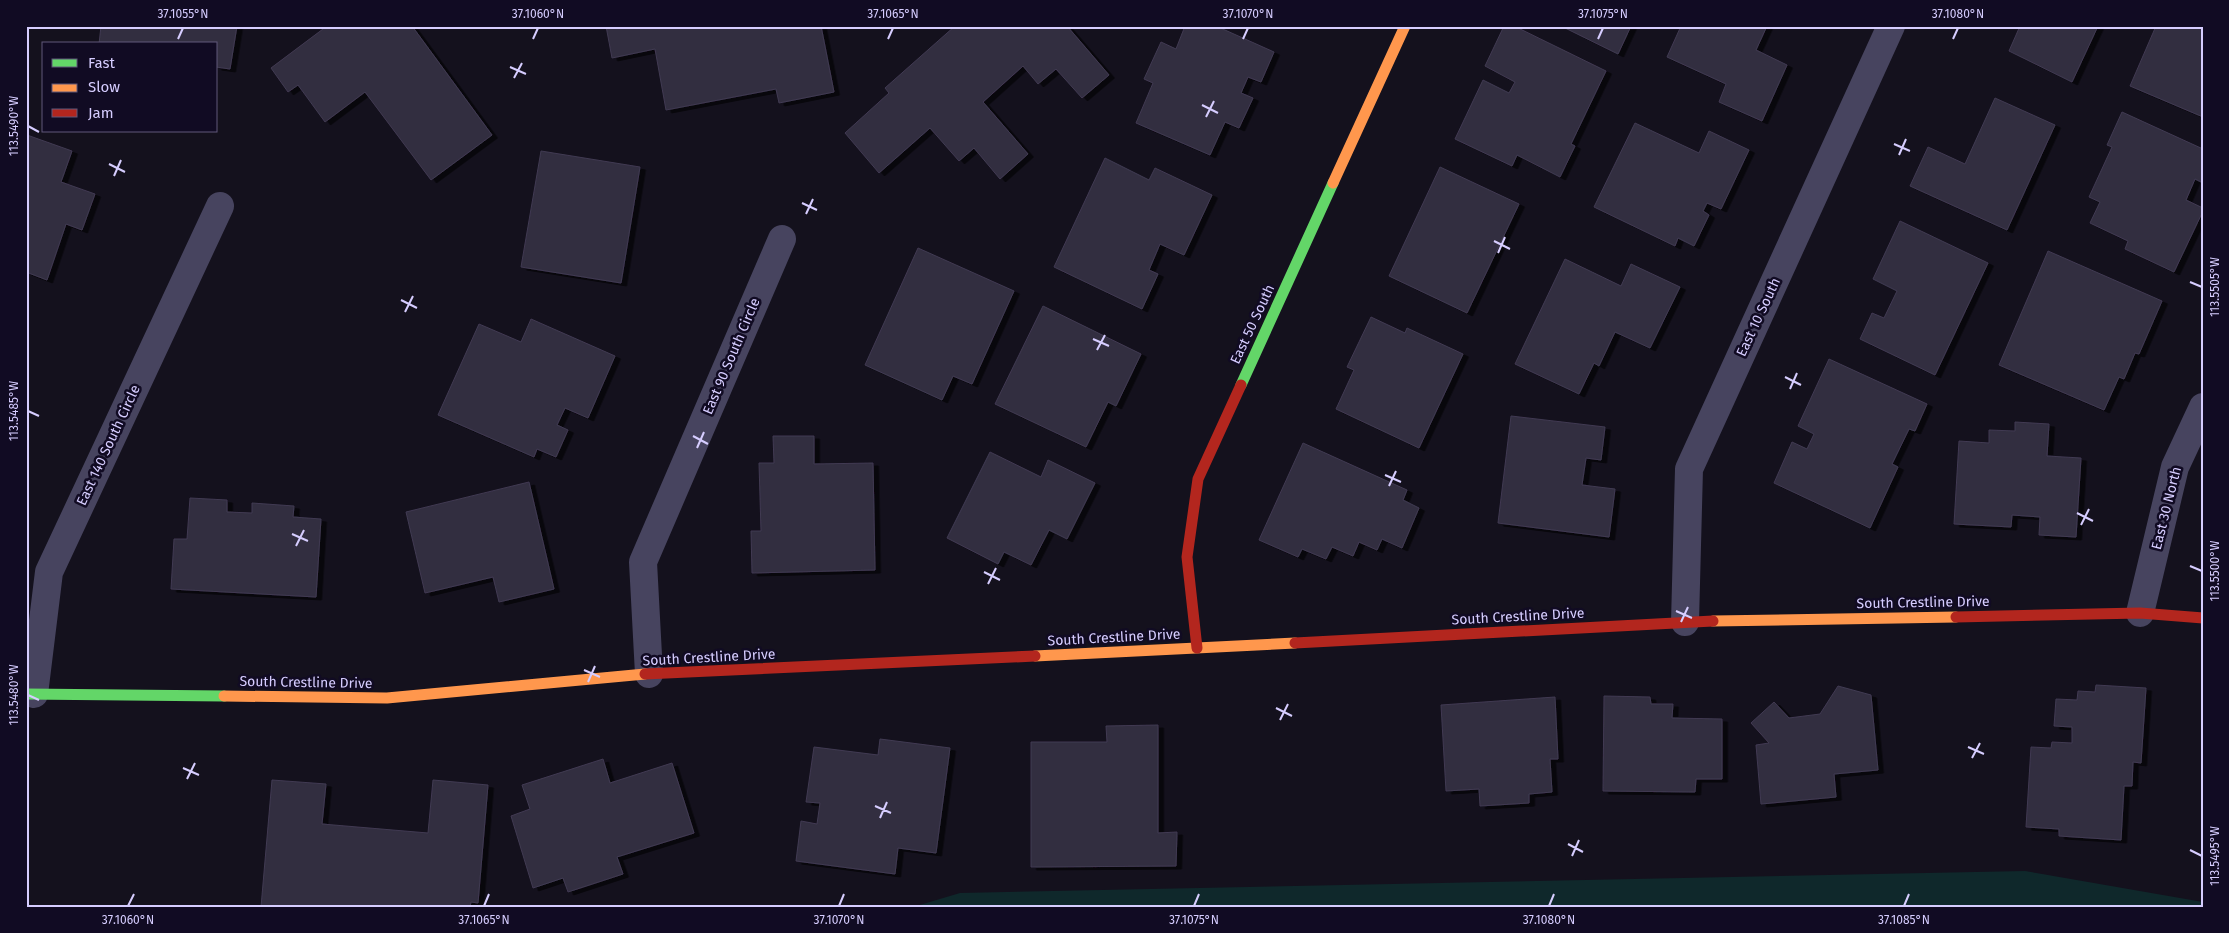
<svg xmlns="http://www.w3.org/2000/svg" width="2229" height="933" font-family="'Fira Sans',sans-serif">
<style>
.green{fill:#0f282b}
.building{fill:#322e40;stroke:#413a52;filter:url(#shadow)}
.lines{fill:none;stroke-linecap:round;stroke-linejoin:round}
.street{stroke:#47445f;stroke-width:28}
.fast{stroke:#63d668;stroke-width:11}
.slow{stroke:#ff974d;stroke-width:11}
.jam{stroke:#b3261e;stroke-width:11}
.ticks{fill:none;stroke:#d6cdff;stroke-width:2}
.labels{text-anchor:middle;stroke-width:5;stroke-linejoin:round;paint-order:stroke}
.street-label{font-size:14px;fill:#d6cdff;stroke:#110b23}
.neatline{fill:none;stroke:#d6cdff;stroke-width:2}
.ticks-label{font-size:12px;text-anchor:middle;fill:#d6cdff}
</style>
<defs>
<filter id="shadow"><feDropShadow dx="5.5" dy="3" stdDeviation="0" flood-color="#0009"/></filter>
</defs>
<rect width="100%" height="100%" fill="#14111d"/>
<polygon class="green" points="2025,871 2203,902 2203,907 913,907 960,893"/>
<g class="building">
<polygon points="101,26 237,26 230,69 216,67 216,44 99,44"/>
<polygon points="327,26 412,26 492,135 431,180 365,92 325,122 298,85 288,92 271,68"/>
<polygon points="606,26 821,26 834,92 779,103 776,89 666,110 655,49 612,58"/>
<polygon points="955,26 1067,26 1109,75 1082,98 1056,69 1038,84 1023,66 983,102 1028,154 1000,179 974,148 959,161 930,128 879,173 845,133 889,93 885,88"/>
<polygon points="1185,26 1216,26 1274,52 1261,82 1248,77 1241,93 1253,98 1239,128 1225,122 1210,155 1136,123 1153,83 1144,79 1161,42 1176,49"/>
<polygon points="1504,26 1514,26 1606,71 1571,144 1575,146 1560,177 1517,155 1512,166 1455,139 1483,80 1509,93 1515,82 1485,66"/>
<polygon points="1561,26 1631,26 1618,54"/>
<polygon points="1681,26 1767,26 1756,50 1787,65 1762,121 1719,102 1726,84 1667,57"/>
<polygon points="2020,26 2098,26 2072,82 2009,51"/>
<polygon points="2156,26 2203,26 2203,117 2130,86"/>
<polygon points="1995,98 2055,125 2007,230 1910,186 1928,147 1965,164"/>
<polygon points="2122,112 2203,149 2203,183 2195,179 2186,200 2203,208 2203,211 2174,272 2125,249 2128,241 2090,223 2100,202 2089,197 2112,147 2107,145"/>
<polygon points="1635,123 1699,153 1709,131 1749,150 1721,209 1707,203 1703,211 1709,215 1694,246 1678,238 1675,246 1594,207"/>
<polygon points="27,135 72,151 61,182 95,194 82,230 66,224 47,280 26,272"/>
<polygon points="541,151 640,167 621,283 521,267"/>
<polygon points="1105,158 1149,180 1155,168 1212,195 1184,255 1160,244 1149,270 1158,274 1142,309 1054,267"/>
<polygon points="1440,167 1519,204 1467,313 1389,276"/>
<polygon points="1900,221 1988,263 1935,375 1860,339 1872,313 1884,318 1897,291 1873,279"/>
<polygon points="918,248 1014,291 972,384 953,376 942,400 865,365"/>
<polygon points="2048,251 2162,301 2139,354 2135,353 2124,379 2119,377 2104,410 1999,365"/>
<polygon points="1565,259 1621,286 1631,264 1680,287 1650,348 1615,332 1599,366 1594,363 1579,394 1515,364"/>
<polygon points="1043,306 1141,354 1116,406 1108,402 1086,447 995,404"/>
<polygon points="1371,317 1405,333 1407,328 1463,354 1419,448 1336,409 1354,370 1347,367"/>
<polygon points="531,319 615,356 588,418 565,408 557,425 568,430 556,457 537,449 534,457 438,415 479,324 521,342"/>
<polygon points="1829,359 1927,404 1915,431 1909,429 1892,464 1898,467 1870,528 1774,483 1792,442 1807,449 1814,434 1798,426"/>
<polygon points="1511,416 1605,427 1601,460 1586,458 1582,485 1615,489 1609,537 1498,523"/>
<polygon points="2015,422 2049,424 2047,456 2081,458 2076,537 2039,535 2040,517 2012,515 2011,527 1954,524 1959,441 1989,443 1989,430 2015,431"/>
<polygon points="773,436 814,436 814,464 873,463 875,570 752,573 751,531 761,531 759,463 774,463"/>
<polygon points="1303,443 1407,490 1403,500 1419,508 1402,548 1382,539 1377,550 1359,542 1353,556 1332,547 1326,559 1302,549 1298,557 1259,540"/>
<polygon points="990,452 1041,477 1048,460 1095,483 1067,539 1049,530 1031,565 1004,552 998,564 947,538"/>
<polygon points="529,482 554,589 499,602 493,577 425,593 406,512"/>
<polygon points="190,498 227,500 227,512 252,513 252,503 294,506 293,517 321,519 316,597 171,589 174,539 187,539"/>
<polygon points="2096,685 2146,688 2141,763 2133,762 2132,786 2124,786 2121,840 2059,836 2059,829 2026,827 2031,747 2051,748 2052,742 2072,743 2072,727 2054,726 2056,699 2077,700 2078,691 2095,692"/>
<polygon points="1838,686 1871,695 1878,770 1834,774 1836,797 1761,804 1756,745 1769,743 1751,723 1774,702 1789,718 1820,714"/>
<polygon points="1604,696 1650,697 1651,704 1673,704 1672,718 1722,719 1722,779 1696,779 1695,792 1603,791"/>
<polygon points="1555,697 1558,759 1550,759 1552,792 1529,794 1529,803 1480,806 1479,789 1446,791 1441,705"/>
<polygon points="1158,725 1158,833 1177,832 1176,866 1031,867 1031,742 1107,742 1106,726"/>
<polygon points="880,739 950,748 936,853 898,848 895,874 796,861 801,821 817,824 820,803 806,802 814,747 878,755"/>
<polygon points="603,759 610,783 672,763 694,833 617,857 623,874 568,892 563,878 533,888 511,816 530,809 522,785"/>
<polygon points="272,780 326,784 322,824 428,833 433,780 488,785 478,903 471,902 470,907 261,907"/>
</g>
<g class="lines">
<g class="street">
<polyline points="2140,613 2175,467 2203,407"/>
<polyline points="1685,622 1689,469 1891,26"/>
<polyline points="649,674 643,562 782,239"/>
<polyline points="34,694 49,572 220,206"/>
</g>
<g class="fast">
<polyline points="1241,385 1333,183"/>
<polyline points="26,694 224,696"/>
</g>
<g class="slow">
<polyline points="1333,183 1405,26"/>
<polyline points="1713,621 1956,617"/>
<polyline points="1035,656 1295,643"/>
<polyline points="224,696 387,698 645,674"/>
</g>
<g class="jam">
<polyline points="1956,617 2140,613 2203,618"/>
<polyline points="1295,643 1713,621"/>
<polyline points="1197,648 1187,557 1198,479 1241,385"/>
<polyline points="645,674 1035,656"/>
</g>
</g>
<path class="ticks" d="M178 39 183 28M533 39 538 28M888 39 893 28M1243 39 1248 28M1598 39 1603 28M1953 39 1958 28M510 67 526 74M514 78 522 63M1202 105 1218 113M1206 117 1214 101M28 126 39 132M1894 144 1910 151M1899 155 1906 139M109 164 125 172M114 176 121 160M802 203 817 210M806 214 813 199M1494 241 1510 249M1498 253 1505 237M2190 282 2202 287M401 300 417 308M405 312 413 296M1093 339 1109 346M1097 350 1105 335M1785 377 1801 385M1790 389 1797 373M28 411 39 416M693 436 708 444M697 448 704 432M1385 475 1401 482M1389 486 1396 471M2077 513 2093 521M2081 525 2089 509M292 534 308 541M296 546 304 530M2190 566 2202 571M984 572 1000 580M988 584 996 568M1676 611 1692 618M1681 622 1688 607M584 670 600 677M588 682 595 666M28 695 39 700M1276 708 1292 716M1280 720 1288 704M1968 747 1984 754M1972 758 1980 743M183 768 199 775M187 779 195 763M875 806 891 813M880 818 887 802M1568 844 1583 852M2190 850 2202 856M1572 856 1579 840M128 906 134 894M484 906 489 894M839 906 844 894M1194 906 1199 894M1549 906 1554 894M1904 906 1909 894"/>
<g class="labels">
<g class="street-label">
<text transform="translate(1758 317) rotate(-65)" y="5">East 10 South</text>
<text transform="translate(1252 324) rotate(-65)" y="5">East 50 South</text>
<text transform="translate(731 356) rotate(-67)" y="5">East 90 South Circle</text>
<text transform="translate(108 445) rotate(-65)" y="5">East 140 South Circle</text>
<text transform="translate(2166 508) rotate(-76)" y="5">East 30 North</text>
<text transform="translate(1923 602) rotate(-1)" y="5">South Crestline Drive</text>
<text transform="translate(1518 616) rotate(-3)" y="5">South Crestline Drive</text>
<text transform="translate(1114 637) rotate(-3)" y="5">South Crestline Drive</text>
<text transform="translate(709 657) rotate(-3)" y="5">South Crestline Drive</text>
<text transform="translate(306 682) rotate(1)" y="5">South Crestline Drive</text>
</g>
</g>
<rect width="2229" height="933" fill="none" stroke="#110b23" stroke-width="55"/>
<rect x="42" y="42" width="175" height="90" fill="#110b23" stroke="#60597b"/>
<rect x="52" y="59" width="25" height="8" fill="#63d668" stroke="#60597b"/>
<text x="88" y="68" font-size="15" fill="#d6cdff">Fast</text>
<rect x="52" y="84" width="25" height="8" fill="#ff974d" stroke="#60597b"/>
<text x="88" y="92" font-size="15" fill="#d6cdff">Slow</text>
<rect x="52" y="109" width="25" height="8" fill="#b3261e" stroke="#60597b"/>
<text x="88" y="118" font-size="15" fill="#d6cdff">Jam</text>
<rect x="28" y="28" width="2174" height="878" class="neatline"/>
<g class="ticks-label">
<text x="183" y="18">37.1055°N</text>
<text x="538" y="18">37.1060°N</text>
<text x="893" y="18">37.1065°N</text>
<text x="1248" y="18">37.1070°N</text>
<text x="1603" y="18">37.1075°N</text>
<text x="1958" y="18">37.1080°N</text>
<text transform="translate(14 126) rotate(-90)" y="4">113.5490°W</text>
<text transform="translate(2215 287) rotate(-90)" y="4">113.5505°W</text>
<text transform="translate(14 411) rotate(-90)" y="4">113.5485°W</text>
<text transform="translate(2215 571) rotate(-90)" y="4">113.5500°W</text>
<text transform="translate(14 695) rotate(-90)" y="4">113.5480°W</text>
<text transform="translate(2215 856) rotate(-90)" y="4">113.5495°W</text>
<text x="128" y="924">37.1060°N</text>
<text x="484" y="924">37.1065°N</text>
<text x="839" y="924">37.1070°N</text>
<text x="1194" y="924">37.1075°N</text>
<text x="1549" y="924">37.1080°N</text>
<text x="1904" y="924">37.1085°N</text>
</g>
</svg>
